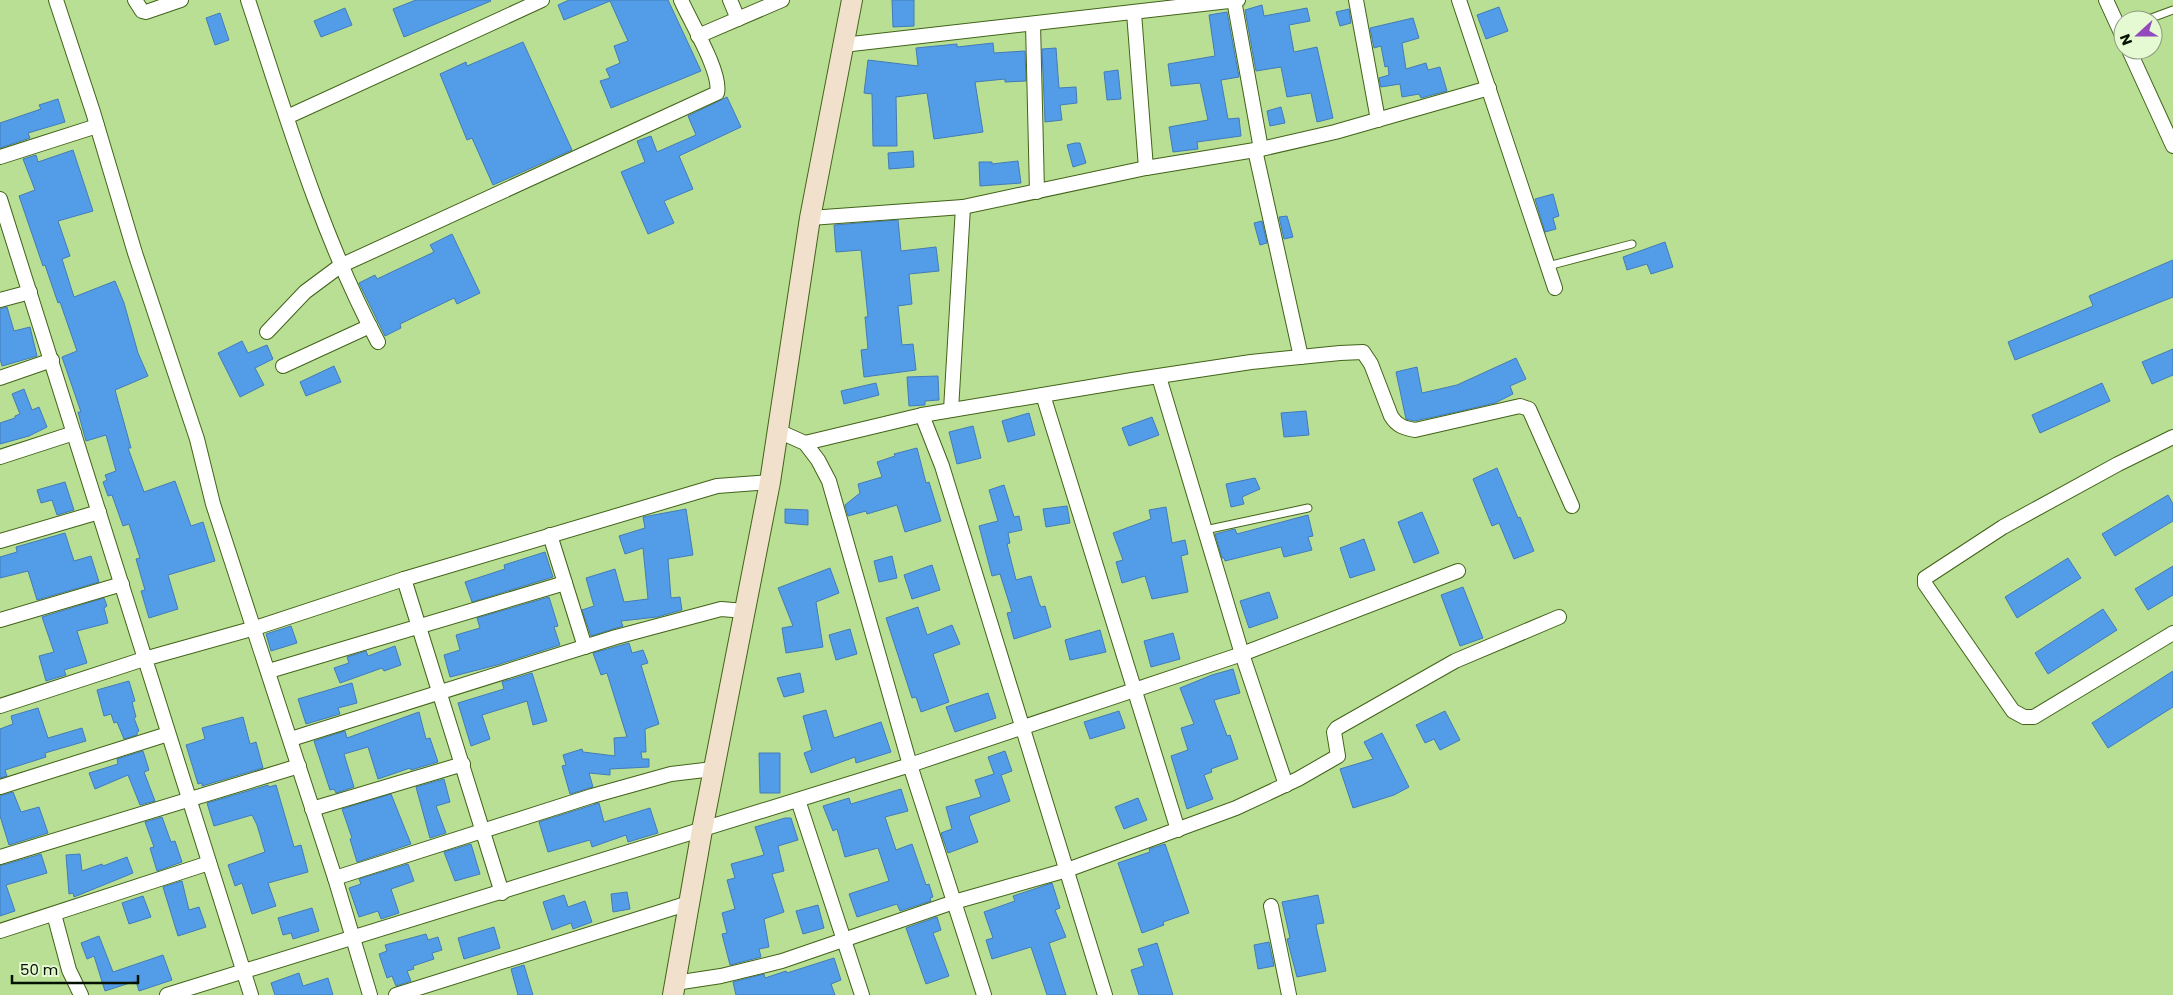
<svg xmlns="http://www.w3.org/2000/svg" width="2173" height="995" font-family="Poppins,sans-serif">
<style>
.building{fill:#529ce8;stroke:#437cb7}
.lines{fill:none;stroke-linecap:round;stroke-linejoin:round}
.lane-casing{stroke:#426319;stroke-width:9}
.street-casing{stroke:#426319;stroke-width:16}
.secondary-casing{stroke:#426319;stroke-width:22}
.lane{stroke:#fff;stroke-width:7}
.street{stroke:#fff;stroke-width:14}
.secondary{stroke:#f1e0cc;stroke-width:20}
</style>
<rect width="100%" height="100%" fill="#b8df93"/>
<g class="building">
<polygon points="416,0 490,0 491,1 404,37 393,9"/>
<polygon points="569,0 668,0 701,71 611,108 600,81 610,78 606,69 620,63 614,46 628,41 610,1 564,20 558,5"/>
<polygon points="892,0 914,0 914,26 893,27"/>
<polygon points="1262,5 1264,16 1307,8 1310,21 1289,25 1294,52 1317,47 1333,118 1317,122 1311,93 1287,97 1281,67 1256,71 1245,10"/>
<polygon points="1499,7 1508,31 1486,39 1477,15"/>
<polygon points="345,8 352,25 321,37 314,21"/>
<polygon points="1349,9 1351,23 1340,26 1336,12"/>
<polygon points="1227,12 1239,77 1221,80 1228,119 1239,118 1241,136 1197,142 1198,149 1173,152 1169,127 1208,120 1200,83 1171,86 1168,64 1215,56 1209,15"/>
<polygon points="220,13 229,40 215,45 206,18"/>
<polygon points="1413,18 1419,38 1402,43 1406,69 1426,63 1428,70 1440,67 1447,91 1421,98 1419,94 1402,97 1400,84 1381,87 1379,78 1389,75 1388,66 1385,67 1381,46 1374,48 1370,28"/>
<polygon points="523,42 572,150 493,185 472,138 467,140 440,74 466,62 467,66"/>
<polygon points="993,43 994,53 1025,51 1026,81 1005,82 1005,79 975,82 983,132 934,139 927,93 896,97 897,146 873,146 872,94 864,93 868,60 918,66 916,48 957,44 957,47"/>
<polygon points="1056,48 1059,88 1076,87 1077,103 1060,105 1062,120 1045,122 1042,49"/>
<polygon points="1118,70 1121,99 1107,100 1104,72"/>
<polygon points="727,97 741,127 679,156 693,189 664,201 674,223 648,234 621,172 645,162 637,141 651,136 657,152 696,135 688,116"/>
<polygon points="58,99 65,122 28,133 30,138 0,148 0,123 41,109 39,105"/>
<polygon points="1281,107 1285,123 1270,126 1267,111"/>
<polygon points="1075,143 1080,143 1086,163 1073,167 1067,145"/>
<polygon points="73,150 93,211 58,221 70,256 62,259 74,297 115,281 124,303 138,353 148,376 115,390 131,448 128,448 144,492 175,481 191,526 203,522 215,561 168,575 178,609 149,618 141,591 145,590 136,559 140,558 129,524 123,526 112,495 108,496 103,482 107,480 105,475 116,471 106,435 86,441 78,412 81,412 62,357 77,351 60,302 58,303 45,265 43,266 19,196 35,190 23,159 36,155 38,162"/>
<polygon points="913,151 914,167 889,169 888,153"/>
<polygon points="1018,161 1021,183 980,186 979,162 992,162 992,164"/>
<polygon points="1553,194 1559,216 1553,218 1556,229 1545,232 1535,199"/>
<polygon points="1287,216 1293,237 1284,239 1279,217"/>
<polygon points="898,220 901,251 936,247 939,271 909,274 912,304 898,306 902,345 913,344 916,370 864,377 861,350 868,349 865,317 868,317 861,250 836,252 834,225"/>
<polygon points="1262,221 1267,243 1260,245 1254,223"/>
<polygon points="452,234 480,293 457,304 454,298 400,324 401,328 385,336 359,283 375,275 377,279 434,252 430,245"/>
<polygon points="1665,242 1673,267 1651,274 1647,264 1627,270 1623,257"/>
<polygon points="2173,260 2173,297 2015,360 2008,342 2093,306 2089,296"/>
<polygon points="7,307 14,331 30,327 37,356 2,366 0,359 0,309"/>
<polygon points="242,341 248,353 267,345 273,359 255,368 264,385 240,397 218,353"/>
<polygon points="2173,349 2173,375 2152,384 2142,362"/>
<polygon points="1516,358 1526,379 1510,386 1513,394 1495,403 1443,415 1414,421 1406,419 1396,372 1417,367 1422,393 1457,385"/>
<polygon points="334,366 341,382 306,396 300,382"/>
<polygon points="938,376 939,400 925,401 925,405 909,406 907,377"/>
<polygon points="876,383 879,395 844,404 841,391"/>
<polygon points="2102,383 2110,401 2040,433 2032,415"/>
<polygon points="24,389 32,410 39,407 47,427 29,436 0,444 0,423 15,418 15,416 20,414 12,394"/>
<polygon points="1306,411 1309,435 1284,437 1281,413"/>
<polygon points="1029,413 1035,435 1008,442 1002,421"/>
<polygon points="1152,417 1159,435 1129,446 1122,428"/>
<polygon points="973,426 981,458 957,464 949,432"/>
<polygon points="917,448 926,483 929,482 941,521 905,532 897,505 867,514 866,511 848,516 845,505 860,493 858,484 882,477 877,462 895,456 894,454"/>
<polygon points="1497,468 1518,518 1520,517 1534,551 1514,559 1499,523 1492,526 1473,479"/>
<polygon points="1255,478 1260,489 1242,497 1244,504 1231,507 1226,484"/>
<polygon points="65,482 74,510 57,515 52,500 41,503 37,490"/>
<polygon points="1004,485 1014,517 1019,516 1022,530 1008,533 1010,543 1007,544 1016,580 1031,576 1039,603 1041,607 1045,606 1051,627 1014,639 1007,613 1012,612 1000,574 992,576 979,526 998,521 989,490"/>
<polygon points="2168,495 2173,504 2173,521 2115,556 2102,534"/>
<polygon points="1067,506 1070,523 1046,527 1043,509"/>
<polygon points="1166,507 1172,543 1185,540 1188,554 1181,556 1188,592 1152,599 1145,576 1122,583 1116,562 1123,560 1113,533 1151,519 1149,510"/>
<polygon points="686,509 693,555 668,559 671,598 680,597 682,610 657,617 621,621 623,626 591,636 582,610 594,606 586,578 615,569 624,602 648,599 643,548 625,554 619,536 645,528 643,517"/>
<polygon points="785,509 808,510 808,525 785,523"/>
<polygon points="1422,512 1439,553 1414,563 1398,522"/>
<polygon points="1308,515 1313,536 1308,537 1312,550 1284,557 1281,547 1225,561 1224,558 1222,558 1215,534 1235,529 1237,534"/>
<polygon points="65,533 74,561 91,556 99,582 37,600 28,571 0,578 0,557 17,552 16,547"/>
<polygon points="1364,539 1375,570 1350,578 1340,548"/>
<polygon points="545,552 553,577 472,602 465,582 505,569 504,565"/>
<polygon points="892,556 897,578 879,582 874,561"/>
<polygon points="2068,558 2081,578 2017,618 2005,597"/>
<polygon points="932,565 940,590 912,599 904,575"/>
<polygon points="2173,566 2173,595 2148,610 2135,589"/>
<polygon points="830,568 839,593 816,602 823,647 786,653 782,628 793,626 778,588"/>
<polygon points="1463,587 1483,638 1460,646 1441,595"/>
<polygon points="1269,592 1278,618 1249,628 1240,601"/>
<polygon points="549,597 558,626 554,627 560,645 497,665 450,677 444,655 460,650 456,635 480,628 477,618"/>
<polygon points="104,598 107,606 104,608 108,623 77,631 87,663 64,670 66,675 46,681 39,656 54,652 42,617"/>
<polygon points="918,607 927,635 952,625 960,644 933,654 949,702 921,712 916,697 912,698 886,618"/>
<polygon points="2103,609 2117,630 2048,674 2035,653"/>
<polygon points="291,626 297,643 271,651 266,634"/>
<polygon points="850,629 857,654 836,660 829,635"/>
<polygon points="1100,630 1106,652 1070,660 1065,640"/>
<polygon points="1173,633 1180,659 1151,667 1144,641"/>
<polygon points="629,643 632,653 643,650 648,663 641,665 659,724 645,729 646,752 641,752 642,759 649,759 649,767 610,769 610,775 589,773 593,787 570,794 562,766 566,765 563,755 582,749 583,752 615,756 614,738 627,737 607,673 601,675 593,653"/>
<polygon points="395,646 401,665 384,671 382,668 340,683 334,668 349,663 347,657 366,651 368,656"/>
<polygon points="1233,669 1240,693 1214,700 1227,736 1230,735 1238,759 1211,769 1212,772 1204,775 1213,799 1187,809 1171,756 1188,750 1181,728 1194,724 1180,688 1212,675"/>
<polygon points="2173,671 2173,707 2108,748 2092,723"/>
<polygon points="532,673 547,721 533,725 527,701 482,715 490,739 471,746 458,703 504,689 502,682"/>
<polygon points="800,673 804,692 784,697 777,678"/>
<polygon points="129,681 135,701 132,702 136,717 134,718 139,731 137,732 137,735 124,739 117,722 114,723 111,714 104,716 97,690"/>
<polygon points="352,683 357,703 338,708 340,714 306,724 298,699"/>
<polygon points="988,693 996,718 955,732 946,707"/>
<polygon points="38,708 48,738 82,728 86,741 45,753 46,757 5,770 7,776 0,778 0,729 13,724 11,716"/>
<polygon points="826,710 834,738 881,722 891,752 856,763 855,757 811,773 804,753 812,750 803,716"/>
<polygon points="1119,711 1125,728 1090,739 1084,722"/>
<polygon points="1445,711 1460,740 1440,750 1434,739 1425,743 1416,725"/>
<polygon points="419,712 426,739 430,738 438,762 411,770 410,768 378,779 368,747 344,754 354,787 336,793 334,789 330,790 314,741 345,731 347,738"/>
<polygon points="243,717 250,744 256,742 263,768 202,786 202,783 198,784 186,745 205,739 202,728"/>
<polygon points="1382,733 1409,787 1394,795 1353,808 1340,769 1373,759 1364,742"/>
<polygon points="143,751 149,770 144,772 155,801 140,805 128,775 95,789 89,773 118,764 117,759"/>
<polygon points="1005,751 1012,771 1001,775 1010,801 971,815 969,817 978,842 948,853 941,833 952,829 946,807 981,797 975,780 994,774 988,757"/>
<polygon points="759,753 780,753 780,793 760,793"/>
<polygon points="444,779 450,802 436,806 446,833 430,838 416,787"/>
<polygon points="268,785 269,787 276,785 294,847 301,845 308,872 268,883 276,906 252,914 242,883 235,886 228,865 265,852 257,825 252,815 214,826 207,803"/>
<polygon points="901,789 908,811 885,817 896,850 912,844 926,885 929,884 933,897 930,898 931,901 900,911 897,904 857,917 849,894 889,881 878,848 845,857 837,829 833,831 823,806 849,798 851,804"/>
<polygon points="13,792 21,812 39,807 48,833 9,845 0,816 0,796"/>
<polygon points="391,794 411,844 357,862 350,839 352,838 342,809"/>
<polygon points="1138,798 1147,820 1124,829 1115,807"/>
<polygon points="599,803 604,822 650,808 658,833 628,842 626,835 592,847 590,840 548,852 539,822"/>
<polygon points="162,817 171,842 175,841 182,862 157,871 150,848 154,847 145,822"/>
<polygon points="785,818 791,818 798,840 778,846 784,871 772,874 784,912 764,919 769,947 759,949 761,957 730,965 722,934 727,933 722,913 735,909 727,880 735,878 731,864 764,855 755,827"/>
<polygon points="471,844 480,874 455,881 444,852"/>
<polygon points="1165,844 1189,913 1163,922 1164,925 1142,933 1118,863 1150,852 1149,849"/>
<polygon points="41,854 47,873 6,885 15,911 0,916 0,866"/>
<polygon points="80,854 82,871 102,864 103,866 127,857 133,873 74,897 73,893 69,894 66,855"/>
<polygon points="408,864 414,881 391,889 399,913 381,919 378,911 359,917 349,888 361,884 359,879"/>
<polygon points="182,881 189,910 199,907 206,927 178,936 163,887"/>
<polygon points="1052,883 1060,908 1055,910 1066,937 1049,943 1066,995 1047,995 1031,947 992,959 986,940 993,938 984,912 1015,901 1013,896"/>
<polygon points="627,892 630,909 613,912 611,894"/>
<polygon points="564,895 568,907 585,901 592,922 573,929 571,923 552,930 543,902"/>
<polygon points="1318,895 1324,923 1317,924 1316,926 1326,971 1297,977 1287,939 1290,938 1282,902"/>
<polygon points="143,896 151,917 129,924 122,903"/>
<polygon points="818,905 824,928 803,934 796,911"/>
<polygon points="312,908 319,931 293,939 291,933 283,935 278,918"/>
<polygon points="937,917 941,930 933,933 949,976 926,984 906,928"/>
<polygon points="494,927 500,948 464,959 458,938"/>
<polygon points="426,934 428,940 438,937 442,950 432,953 434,959 413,966 414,969 407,971 411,981 396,986 392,976 387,978 379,954 387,951 385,945"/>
<polygon points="99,936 113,972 163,955 172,980 139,991 136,981 105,991 94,956 87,959 81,943"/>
<polygon points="1269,942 1274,966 1258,969 1254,945"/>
<polygon points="1157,943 1173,995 1139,995 1131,970 1144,966 1138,949"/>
<polygon points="834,958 841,980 831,984 835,995 736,995 733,982 764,974 765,978 786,971 787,973"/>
<polygon points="524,965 533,995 518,995 511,969"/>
<polygon points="299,973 303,986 328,978 333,995 275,995 271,983"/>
</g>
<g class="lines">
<g class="lane-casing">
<g id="lane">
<polyline points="2146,20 2173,10"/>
<polyline points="1548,266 1632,244"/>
<polyline points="1205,530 1308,508"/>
</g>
</g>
<g class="street-casing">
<g id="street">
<polyline points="56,0 93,112 135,253 197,439 213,504 335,878 370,995"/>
<polyline points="135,0 142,11 146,12 181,0"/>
<path d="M248 0C286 115 321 235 378 342"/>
<polyline points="730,0 738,19"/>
<polyline points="1234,0 1261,149"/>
<polyline points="1356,0 1378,120"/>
<polyline points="1459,0 1555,288"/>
<polyline points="2106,0 2123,37"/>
<polyline points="1134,13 1146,168"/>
<polyline points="1033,24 1037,192"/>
<polyline points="698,36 782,0"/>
<polyline points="843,45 1238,0"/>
<polyline points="2129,50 2173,146"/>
<polyline points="287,117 542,0"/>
<polyline points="1255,150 1301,357"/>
<polyline points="0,157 97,126"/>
<polyline points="0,199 251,995"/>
<polyline points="810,218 963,207 1146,168 1261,149 1335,132 1489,88"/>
<polyline points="0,300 30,292"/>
<path d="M267 332 305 292 340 266 717 93C722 73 690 21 681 0"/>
<polyline points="283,366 370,326"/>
<polyline points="1159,377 1242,654 1286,785"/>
<polyline points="0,378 52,360"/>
<polyline points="1043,395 1178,830"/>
<polyline points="951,410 963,207"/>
<polyline points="922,415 942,466 1105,995"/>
<polyline points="778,431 805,443 818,460 829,481 910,765 984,995"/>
<polyline points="2173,437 2118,464 2003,527 1925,578 1925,584 2013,711 2024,717 2034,717 2173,633"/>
<path d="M805 443 922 415 1132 380 1251 362 1340 353 1363 352 1371 364 1391 416C1397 426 1404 428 1415 430L1520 406 1529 409 1572 506"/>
<polyline points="0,457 74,433"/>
<polyline points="550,535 585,647"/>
<polyline points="0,541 99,512"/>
<polyline points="404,579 502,893"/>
<polyline points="0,620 122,584"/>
<polyline points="269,671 565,583"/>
<polyline points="0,706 144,659 255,628 404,579 717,486 770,482"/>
<polyline points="291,739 616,637 721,609 745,611"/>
<polyline points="0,787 168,734"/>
<polyline points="798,800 862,995"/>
<polyline points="312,809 463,764"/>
<polyline points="0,857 299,766"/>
<polyline points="335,878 592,796 671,774 713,769"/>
<polyline points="1271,906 1289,995"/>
<polyline points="54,914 69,970 81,995"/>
<polyline points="0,931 209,863"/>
<polyline points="675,983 721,976 782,961 954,902 1067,870 1236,808 1298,779 1338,756 1334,732 1337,728 1455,661 1559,617"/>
<polyline points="167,995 910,765 1242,654 1458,571"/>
<polyline points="396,995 689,903"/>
</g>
</g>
<g class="secondary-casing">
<polyline id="secondary" points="673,995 702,830 770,482 810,218 852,0"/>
</g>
<use href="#lane" class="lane"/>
<use href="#street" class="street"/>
<use href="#secondary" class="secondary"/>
</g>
<g transform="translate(2138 35) rotate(249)"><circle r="24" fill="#e5f9d3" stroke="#8b9c7f"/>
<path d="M0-4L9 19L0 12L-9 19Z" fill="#924abd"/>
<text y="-8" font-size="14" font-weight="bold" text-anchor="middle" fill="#041000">N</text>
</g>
<path d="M12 975v8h126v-8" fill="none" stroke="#041000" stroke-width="2.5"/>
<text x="20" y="975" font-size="15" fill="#041000" stroke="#e5f9d3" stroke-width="4" paint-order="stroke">50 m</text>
</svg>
